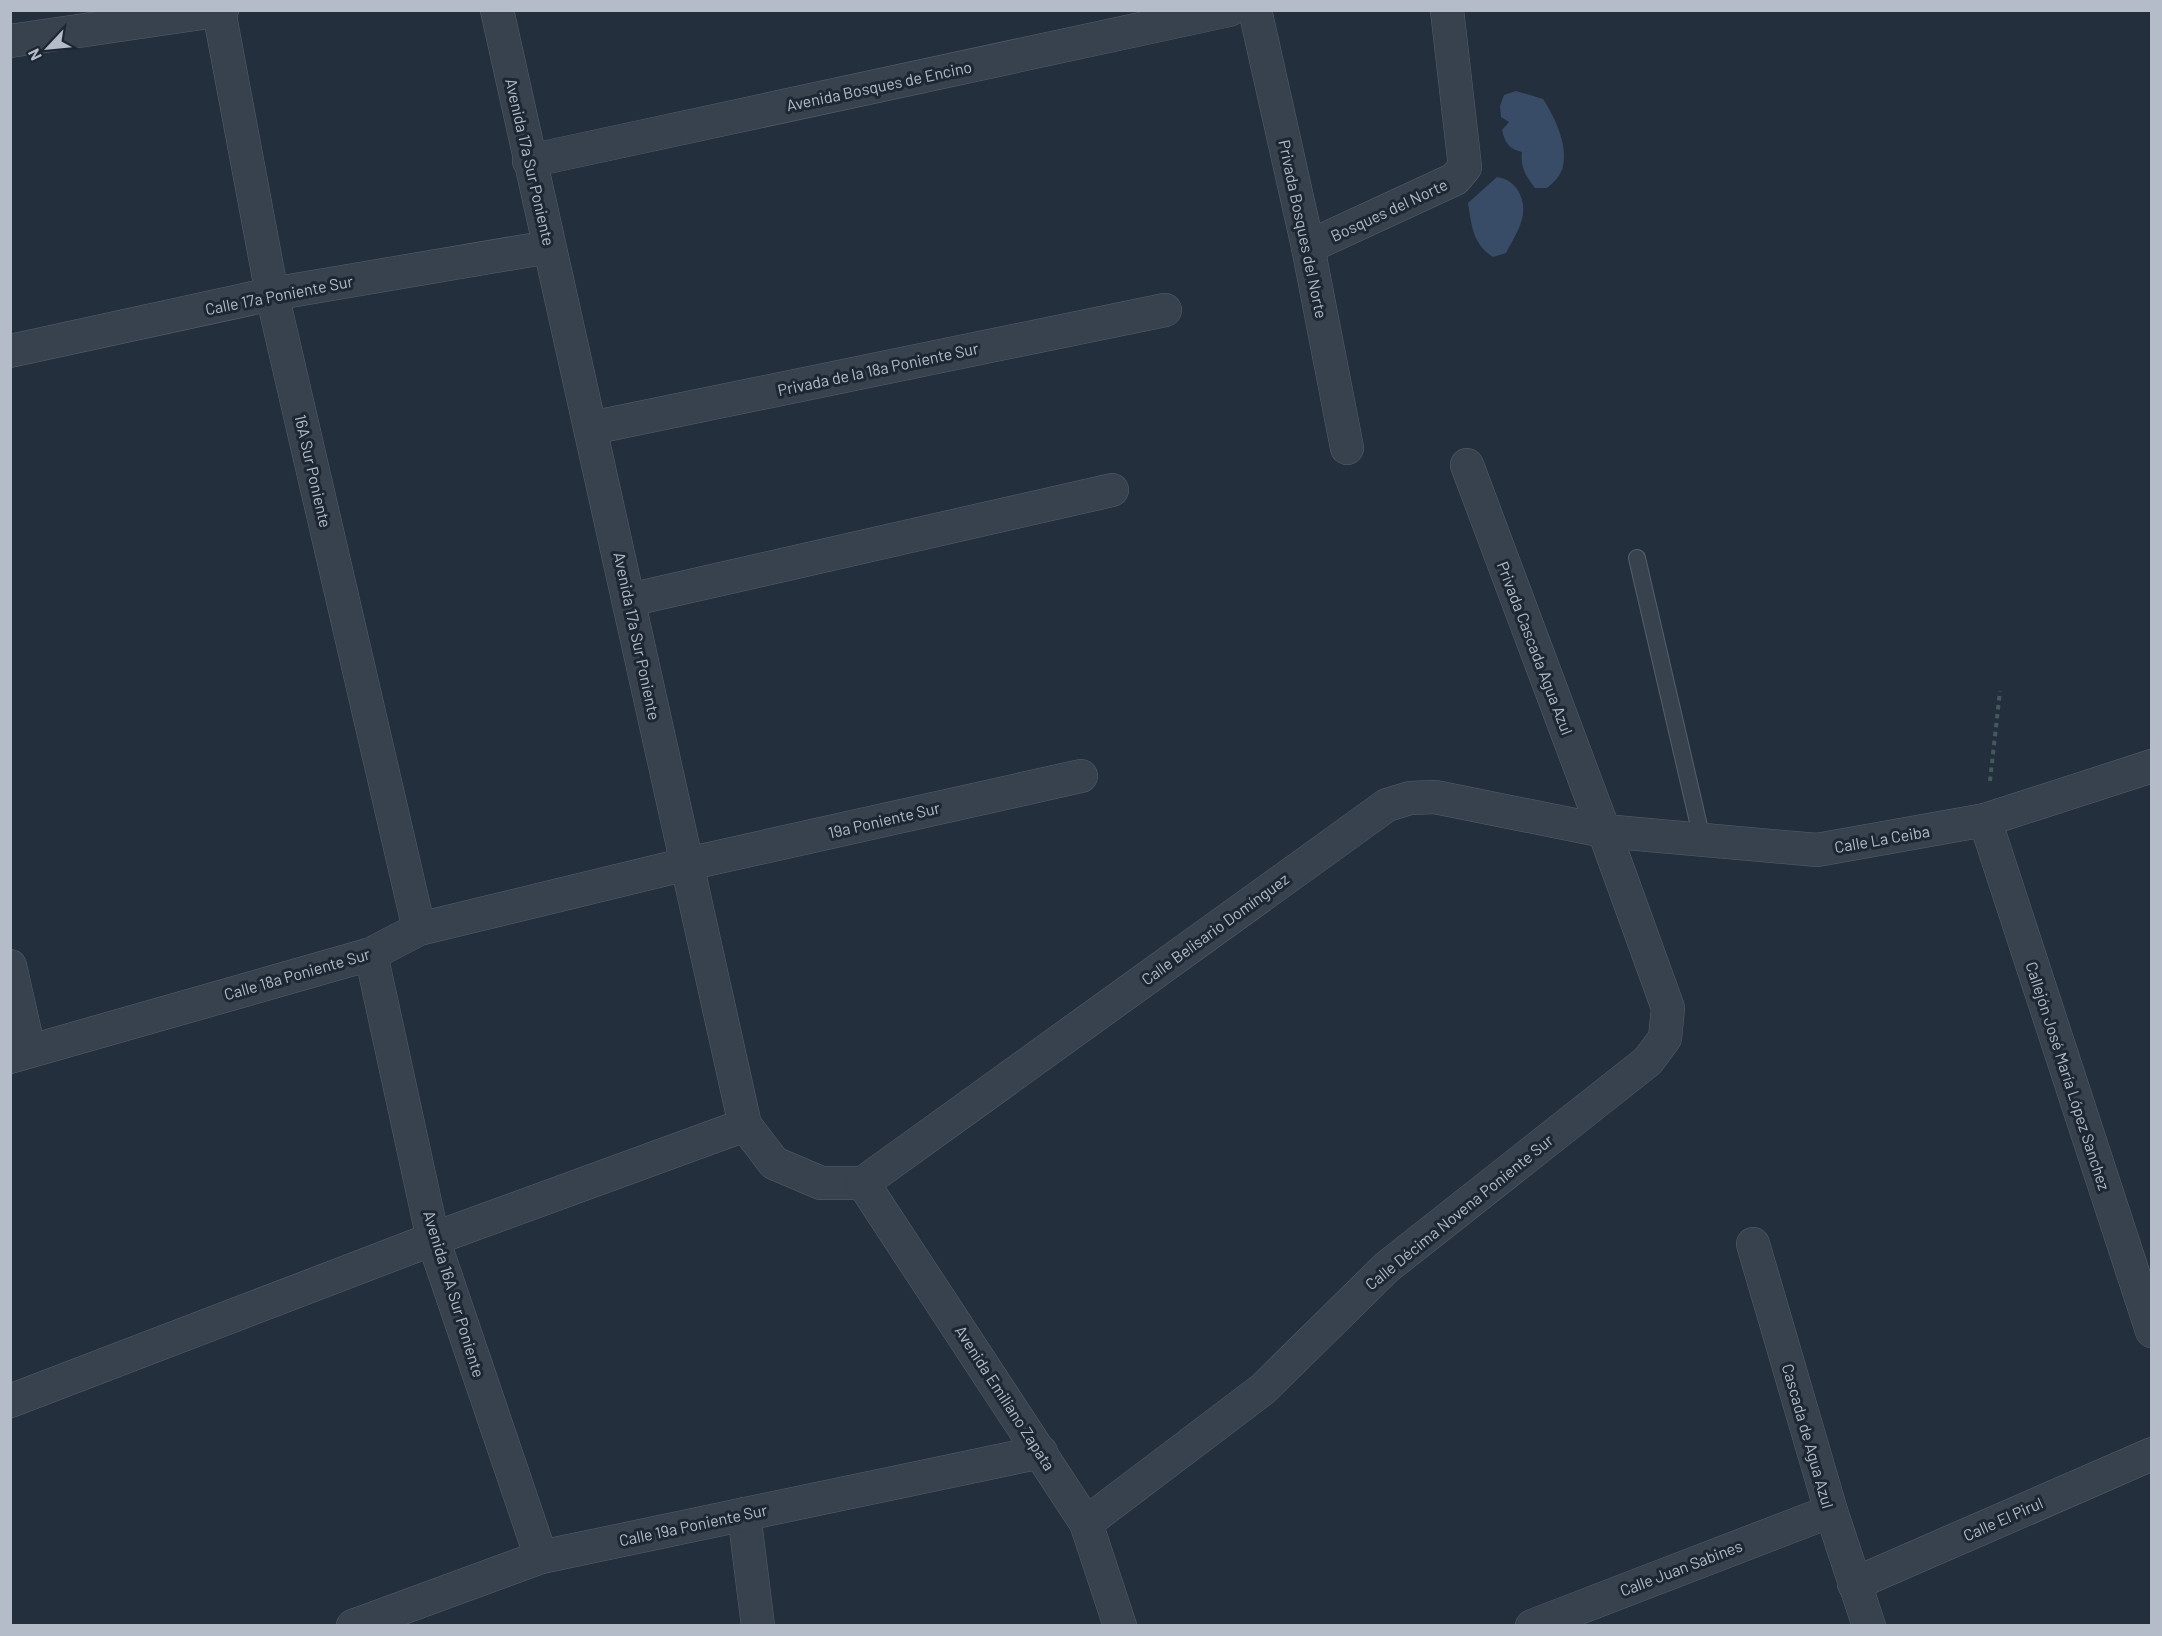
<svg xmlns="http://www.w3.org/2000/svg" width="2162" height="1636" font-family="Barlow,sans-serif">
<style>
.water{fill:#394c67}
.lines{fill:none;stroke-linecap:round;stroke-linejoin:round}
.lane-casing{stroke:#565f6c;stroke-width:18}
.street-casing{stroke:#565f6c;stroke-width:34}
.path{stroke:#44595c;stroke-width:4;stroke-dasharray:4.5 4.5;stroke-linecap:butt}
.lane{stroke:#38414e;stroke-width:16}
.street{stroke:#38414e;stroke-width:33}
.labels{text-anchor:middle;stroke-width:6;stroke-linejoin:round;paint-order:stroke}
.street-label{font-size:16px;fill:#b4bcc9;stroke:#1d2633}
</style>
<rect width="100%" height="100%" fill="#242f3e"/>
<g class="water">
<path d="M1516 91 1543 99C1554 116 1568 144 1563 166 1561 176 1554 182 1547 188H1535C1526 176 1520 167 1522 152 1509 149 1505 143 1502 130L1509 122 1501 117 1500 106 1504 95Z"/>
<path d="M1497 177C1506 179 1511 181 1517 189 1532 212 1517 232 1506 253L1493 257C1472 243 1472 226 1468 203Z"/>
</g>
<g class="lines">
<g class="lane-casing">
<polyline id="lane" points="1637,558 1702,839"/>
</g>
<g class="street-casing">
<g id="street">
<polyline points="497,10 745,1125 774,1163 821,1183 863,1183"/>
<polyline points="1255,10 1308,247 1347,448"/>
<polyline points="219,11 272,294 419,929"/>
<polyline points="10,41 222,10"/>
<polyline points="529,161 1229,10"/>
<polyline points="1308,247 1455,179 1465,167 1447,10"/>
<polyline points="10,351 272,294 549,247"/>
<polyline points="591,428 1165,310"/>
<polyline points="629,600 1112,490"/>
<polyline points="1985,820 2152,1331"/>
<polyline points="371,954 433,1239 541,1557"/>
<polyline points="10,966 29,1050"/>
<polyline points="10,1057 371,954 419,929 687,864 1081,776"/>
<polyline points="863,1183 1387,805 1410,798 1435,797 1604,831 1817,850 1985,820 2152,766"/>
<polyline points="863,1183 1086,1523 1120,1626"/>
<polyline points="1753,1244 1831,1511 1869,1626"/>
<polyline points="10,1401 433,1239 745,1125"/>
<polyline points="744,1514 758,1626"/>
<polyline points="1086,1523 1263,1389 1387,1267 1648,1061 1665,1038 1668,1008 1604,831 1467,465"/>
<polyline points="1854,1584 2152,1454"/>
<polyline points="353,1626 541,1557 1041,1452"/>
<polyline points="1532,1626 1831,1511"/>
</g>
</g>
<polyline class="path" points="1990,781 2000,691"/>
<use href="#lane" class="lane"/>
<use href="#street" class="street"/>
</g>
<g class="labels">
<g class="street-label">
<text transform="translate(879 86) rotate(-12)" y="6">Avenida Bosques de Encino</text>
<text transform="translate(530 162) rotate(77)" y="6">Avenida 17a Sur Poniente</text>
<text transform="translate(1389 210) rotate(-25)" y="6">Bosques del Norte</text>
<text transform="translate(1303 229) rotate(78)" y="6">Privada Bosques del Norte</text>
<text transform="translate(279 295) rotate(-11)" y="6">Calle 17a Poniente Sur</text>
<text transform="translate(878 369) rotate(-12)" y="6">Privada de la 18a Poniente Sur</text>
<text transform="translate(313 471) rotate(77)" y="6">16A Sur Poniente</text>
<text transform="translate(637 636) rotate(78)" y="6">Avenida 17a Sur Poniente</text>
<text transform="translate(1535 648) rotate(69)" y="6">Privada Cascada Agua Azul</text>
<text transform="translate(884 820) rotate(-13)" y="6">19a Poniente Sur</text>
<text transform="translate(1882 839) rotate(-10)" y="6">Calle La Ceiba</text>
<text transform="translate(1215 929) rotate(-36)" y="6">Calle Belisario Domínguez</text>
<text transform="translate(297 974) rotate(-16)" y="6">Calle 18a Poniente Sur</text>
<text transform="translate(2068 1076) rotate(72)" y="6">Callejón José María López Sanchez</text>
<text transform="translate(1459 1212) rotate(-39)" y="6">Calle Décima Novena Poniente Sur</text>
<text transform="translate(454 1294) rotate(73)" y="6">Avenida 16A Sur Poniente</text>
<text transform="translate(1005 1398) rotate(57)" y="6">Avenida Emiliano Zapata</text>
<text transform="translate(1808 1436) rotate(74)" y="6">Cascada de Agua Azul</text>
<text transform="translate(2003 1519) rotate(-24)" y="6">Calle El Pirul</text>
<text transform="translate(693 1525) rotate(-12)" y="6">Calle 19a Poniente Sur</text>
<text transform="translate(1681 1568) rotate(-21)" y="6">Calle Juan Sabines</text>
</g>
</g>
<rect width="2162" height="1636" fill="none" stroke="#b4bcc9" stroke-width="24"/>
<g transform="translate(48 48) rotate(244)" stroke="#1d2633" stroke-width="4.5" paint-order="stroke">
<path d="M0-4.5L10 22L0 15L-10 22Z" fill="#b4bcc9"/>
<text y="-9" font-size="16" font-weight="bold" text-anchor="middle" fill="#b4bcc9">N</text>
</g>
</svg>
